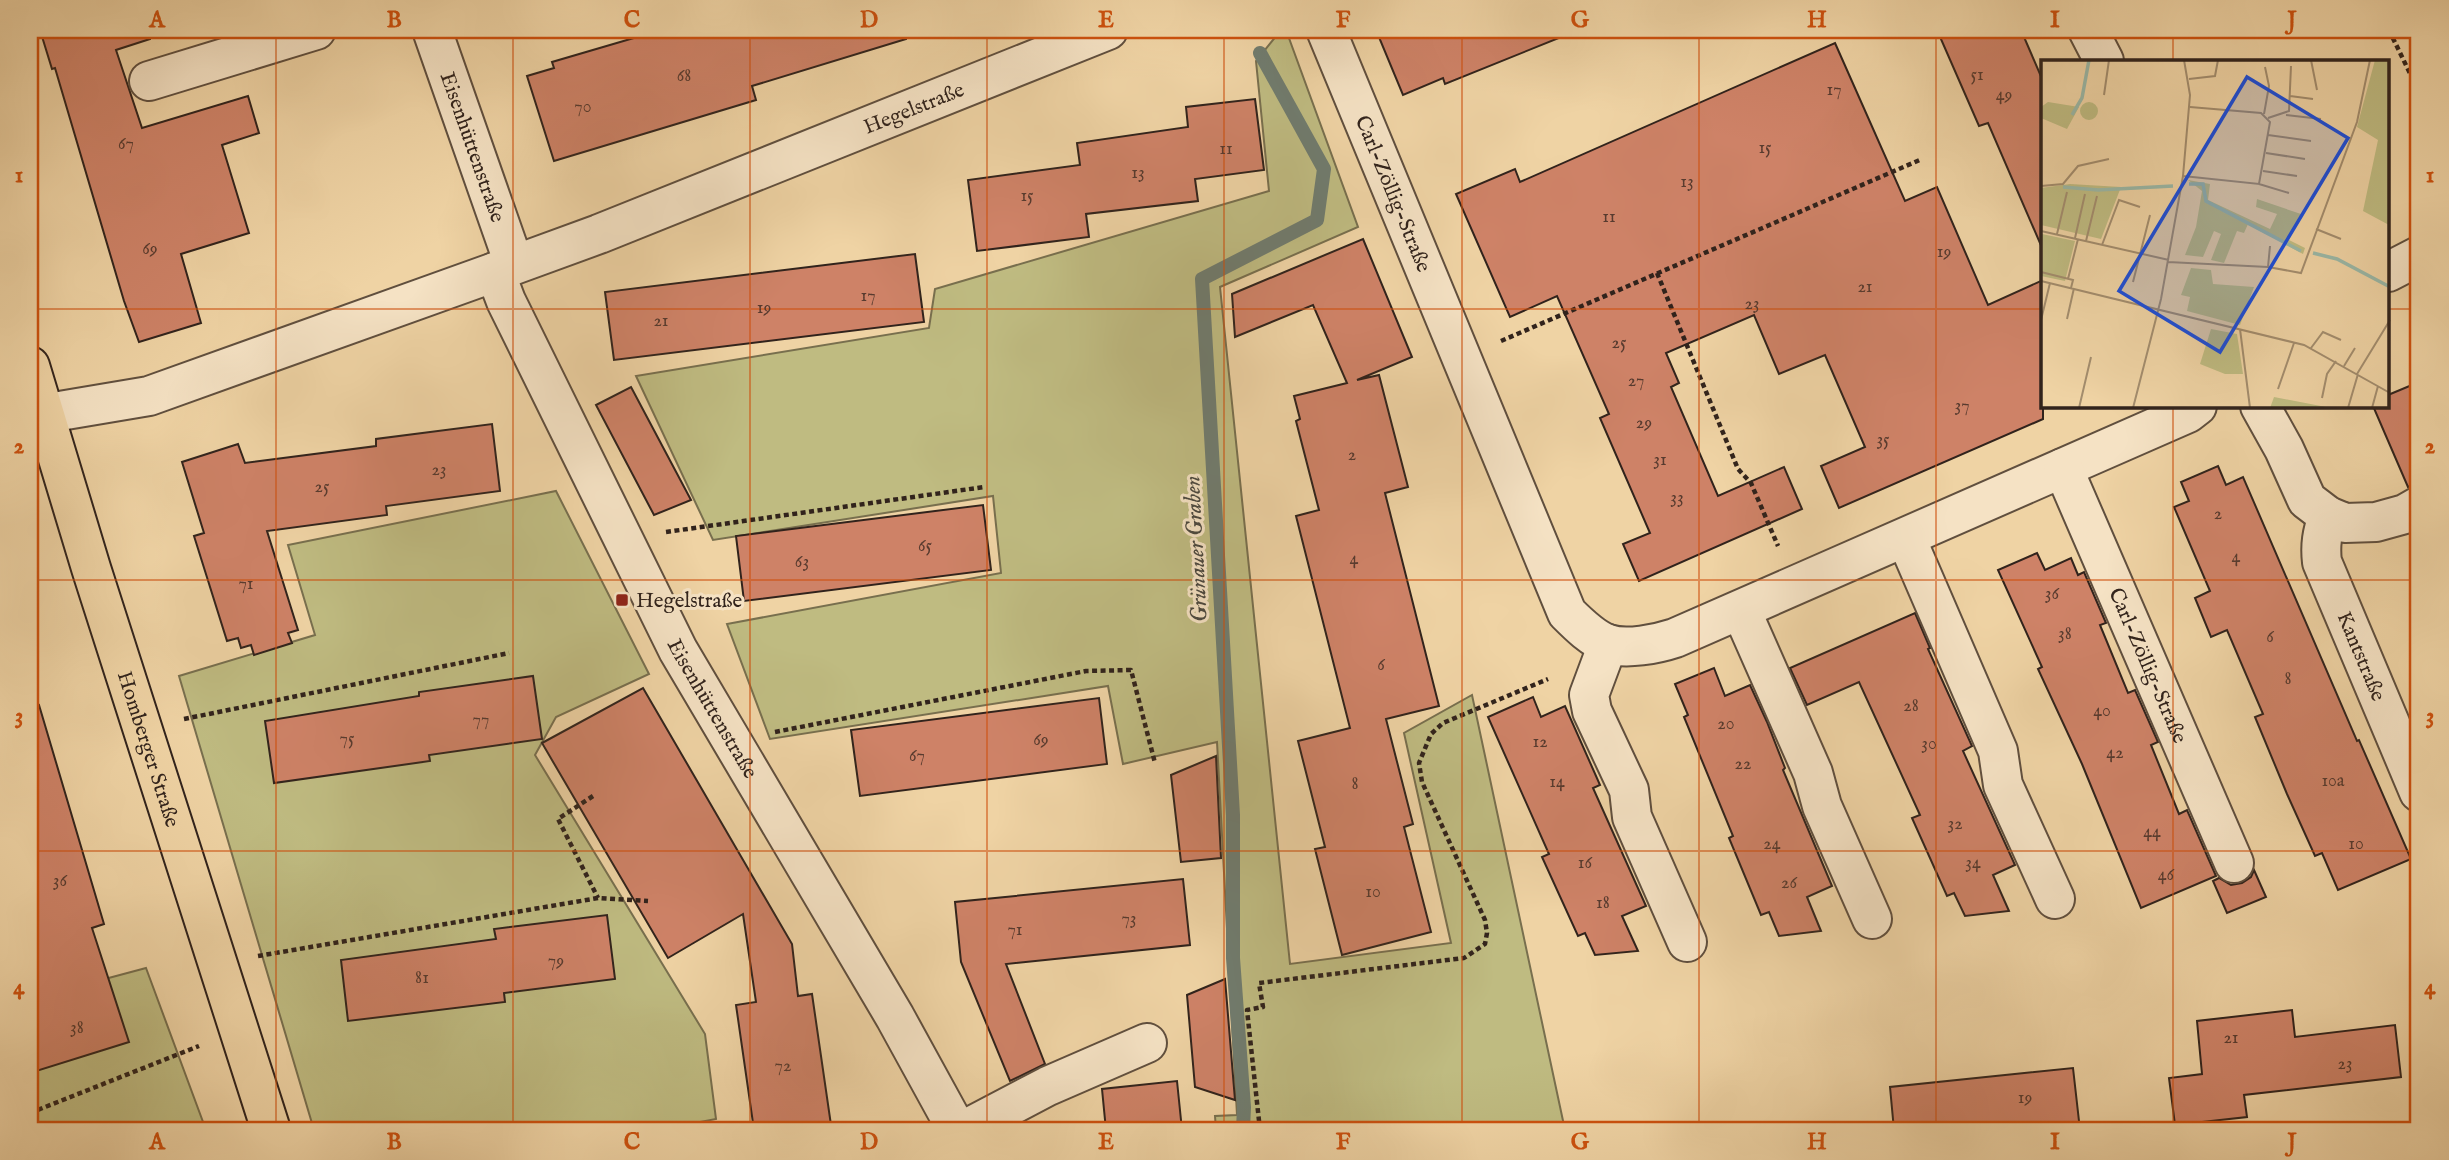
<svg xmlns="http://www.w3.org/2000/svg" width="2449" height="1160" font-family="'IM FELL English',serif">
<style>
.green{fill:#bfbb81;stroke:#786f4e;stroke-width:2}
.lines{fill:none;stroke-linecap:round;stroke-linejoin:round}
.stream{stroke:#707c6f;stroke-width:14}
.building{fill:#ce8267;stroke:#31231c;stroke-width:2}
.minor-casing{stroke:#604f3e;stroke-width:42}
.major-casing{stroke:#31231c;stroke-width:42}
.path{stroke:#31231c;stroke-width:4.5;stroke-dasharray:5 3.5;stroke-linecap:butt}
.minor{stroke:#f5e2c4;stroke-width:38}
.major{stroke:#efd3a4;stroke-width:38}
.grid{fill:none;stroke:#cd510e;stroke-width:2;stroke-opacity:0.55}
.poi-dot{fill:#8f2418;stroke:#f5e2c4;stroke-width:2.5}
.labels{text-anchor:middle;stroke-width:6;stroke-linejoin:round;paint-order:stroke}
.number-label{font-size:18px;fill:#583b2f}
.street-label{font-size:21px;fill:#31231c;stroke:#f5e2c4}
.poi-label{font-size:21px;fill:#31231c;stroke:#f5e2c4;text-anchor:start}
.water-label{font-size:23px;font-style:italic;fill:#4b483f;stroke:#f5e2c4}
.inset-river{fill:none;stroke:#9ab8a7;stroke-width:3.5}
.inset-road{fill:none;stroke:#a38d6e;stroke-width:2}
.view{fill:#1d4ed8;fill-opacity:0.15;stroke:#1d4ed8;stroke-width:3.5}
.inset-edge{fill:none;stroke:#31231c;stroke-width:3.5}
.neatline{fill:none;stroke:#cd510e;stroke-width:2.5}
.grid-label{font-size:23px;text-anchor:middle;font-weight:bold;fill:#cd510e}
</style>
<rect width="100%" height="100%" fill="#efd3a4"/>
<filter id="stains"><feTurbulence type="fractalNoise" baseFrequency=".00286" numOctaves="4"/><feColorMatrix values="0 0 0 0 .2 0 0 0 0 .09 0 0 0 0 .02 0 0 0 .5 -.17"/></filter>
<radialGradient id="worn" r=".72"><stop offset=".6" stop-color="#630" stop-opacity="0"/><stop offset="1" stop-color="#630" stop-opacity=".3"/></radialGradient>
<g class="green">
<polygon points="1281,30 1286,30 1358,227 1220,287 1290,964 1451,943 1404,733 1472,695 1565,1130 1216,1130 1215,1116 1237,1115 1217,742 1123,764 1108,686 770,739 727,624 1001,573 993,496 713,540 636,376 929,328 935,289 1269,191 1256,61"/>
<polygon points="556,491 649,674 556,717 535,755 705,1034 716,1119 658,1130 314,1130 179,676 315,635 288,545"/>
<polygon points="146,968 206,1130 30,1130 30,999"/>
</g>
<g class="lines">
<polyline class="stream" points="1243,1130 1244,1107 1233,958 1233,815 1202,279 1317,220 1324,169 1260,53"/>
</g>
<g class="building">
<polygon points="40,30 149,30 150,39 116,50 142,128 248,96 259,133 222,145 249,233 181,254 201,323 139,342 124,301 55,68 52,69"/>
<polygon points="661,30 905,30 906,39 752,86 756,100 554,161 527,76 554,68 552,62"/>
<polygon points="1376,30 1576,30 1576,31 1445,84 1443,78 1403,95"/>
<polygon points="1937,30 2021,30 2043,81 2043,250 1988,123 1979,126"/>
<polygon points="1835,43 1905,201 1937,187 1988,305 2043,280 2043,419 1839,508 1821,466 1865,447 1825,355 1779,374 1754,315 1666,353 1679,383 1671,387 1718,496 1784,467 1802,509 1639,581 1623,544 1650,533 1600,418 1609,414 1557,296 1510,317 1456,194 1515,169 1520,182"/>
<polygon points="1255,99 1264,170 1195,179 1198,201 1086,214 1089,237 977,251 968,180 1080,165 1077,143 1188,127 1186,107"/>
<polygon points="1363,239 1412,357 1357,380 1379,375 1408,487 1385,493 1439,706 1386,719 1413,824 1404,827 1431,932 1342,955 1315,849 1325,847 1298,741 1350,728 1296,516 1319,510 1296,421 1300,419 1294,396 1347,383 1313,305 1235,337 1232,294"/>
<polygon points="915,254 924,322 614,360 605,292"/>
<polygon points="2419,382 2419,484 2408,487 2373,406 2388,406 2388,395"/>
<polygon points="631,387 691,500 654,515 596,405"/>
<polygon points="492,424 500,491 386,506 387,515 267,531 298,630 288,633 292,643 254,655 251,645 241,648 238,638 227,641 194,536 204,533 182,462 238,444 245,463 376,446 376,439"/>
<polygon points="2218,466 2226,485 2243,477 2357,741 2359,740 2411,859 2338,890 2322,853 2315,856 2287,794 2255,717 2263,714 2227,630 2211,637 2195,598 2210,591 2174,507 2189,501 2181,482"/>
<polygon points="983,505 991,570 744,601 736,536"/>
<polygon points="2037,553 2045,570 2071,558 2078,575 2084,572 2106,623 2100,625 2128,693 2135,690 2158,742 2151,745 2179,814 2187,810 2216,876 2141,908 2082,764 2038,669 2042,667 1998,570"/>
<polygon points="1915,613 1930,648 1928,649 1972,746 1963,751 2015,865 1993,875 2009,911 1965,916 1954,893 1947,896 1912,818 1920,815 1859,682 1807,705 1790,668"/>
<polygon points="1714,668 1725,696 1750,685 1767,722 1785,768 1783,770 1832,886 1807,897 1821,931 1779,936 1769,912 1761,915 1729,838 1733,836 1684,717 1688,715 1675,684"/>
<polygon points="533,676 542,739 429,755 430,761 274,783 265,721 419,696 419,692"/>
<polygon points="643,688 792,944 798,996 812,994 831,1125 795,1130 754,1130 736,1005 756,1002 743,914 668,958 542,743"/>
<polygon points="1533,697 1541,717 1565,706 1600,785 1593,788 1646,906 1622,916 1638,951 1595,955 1585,933 1578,936 1542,857 1549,854 1488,717"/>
<polygon points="1099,698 1107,764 860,796 851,730"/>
<polygon points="39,705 104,924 92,928 129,1042 30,1073 30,707"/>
<polygon points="1216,756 1221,858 1181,862 1171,775"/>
<polygon points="2254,870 2266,897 2227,913 2213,881 2219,878 2231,885 2242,883 2251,877"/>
<polygon points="1183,879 1190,945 1006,964 1045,1064 1010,1081 961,962 955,902"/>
<polygon points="607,915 615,979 504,993 505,1002 348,1021 341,960 496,939 494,929"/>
<polygon points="1225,979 1235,1100 1195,1087 1187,995"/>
<polygon points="2292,1010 2295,1037 2395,1025 2401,1077 2244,1095 2247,1117 2175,1125 2169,1078 2202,1074 2197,1021"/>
<polygon points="2073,1068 2080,1130 1894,1130 1890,1087"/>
<polygon points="1177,1081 1182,1130 1106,1130 1102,1089"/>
</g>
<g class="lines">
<g class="minor-casing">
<g id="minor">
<path id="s1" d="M432 30 514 264"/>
<path id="s2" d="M1326 30 1567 613C1578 624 1593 639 1608 644 1626 650 1657 644 1675 638L2188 413 2197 406"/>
<polyline points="2088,30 2104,61"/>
<polyline points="149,81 316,30"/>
<path id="s3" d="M495 272 506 301 678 650 895 1017 957 1130"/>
<polyline points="2388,272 2419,256"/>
<polyline points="2260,406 2284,449 2307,500 2328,516 2345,523 2376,522 2405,514 2419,506"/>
<path id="s4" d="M30 416 149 396 495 272 599 234 1108 30"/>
<path id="s5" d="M2063 468 2234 863"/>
<path id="s6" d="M2328 516C2322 533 2320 545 2322 562L2419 792"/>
<polyline points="1906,538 1998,751 2003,785 2055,899"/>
<polyline points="1741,610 1813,773 1822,806 1872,919"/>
<polyline points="1608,644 1589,695 1592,711 1629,790 1632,817 1687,942"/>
<polyline points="964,1130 1048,1086 1147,1043"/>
</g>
</g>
<g class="major-casing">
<g id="major">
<path id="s7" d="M30 366 91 568 271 1130"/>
</g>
</g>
<g class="path">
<polyline points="2389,30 2419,92"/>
<polyline points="1657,273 1738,469 1751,483 1778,546"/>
<polyline points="1501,341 1922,159"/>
<polyline points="666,532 984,487"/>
<polyline points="184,719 509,653"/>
<polyline points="775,732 1086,671 1131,670 1155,763"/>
<polyline points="593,796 558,819 598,898"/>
<polyline points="258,956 598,898 648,901"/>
<polyline points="30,1113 199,1046"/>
<polyline points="1260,1130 1247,1010 1263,1007 1259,983 1464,958 1485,944 1487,933 1485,920 1422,782 1419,763 1431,734 1443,723 1548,679"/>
</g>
<use href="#minor" class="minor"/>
<use href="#major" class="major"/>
</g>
<path class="grid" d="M276 30V1130M513 30V1130M750 30V1130M987 30V1130M1224 30V1130M1462 30V1130M1699 30V1130M1936 30V1130M2173 30V61M30 309H2043M2388 309H2419M2173 406V1130M30 580H2419M30 851H2419"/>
<rect class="poi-dot" x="615" y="593" width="14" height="14" rx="3.5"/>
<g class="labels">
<g class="number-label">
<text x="1977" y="80">51</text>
<text x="684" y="81">68</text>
<text x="1834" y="95">17</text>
<text x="2004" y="100">49</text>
<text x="583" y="112">70</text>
<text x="126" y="149">67</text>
<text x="1765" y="153">15</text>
<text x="1226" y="154">11</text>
<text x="1138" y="178">13</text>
<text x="1687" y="187">13</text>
<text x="1027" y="201">15</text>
<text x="1609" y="222">11</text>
<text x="150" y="254">69</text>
<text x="1944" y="257">19</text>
<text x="1865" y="292">21</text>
<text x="868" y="301">17</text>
<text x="1752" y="309">23</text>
<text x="764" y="313">19</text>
<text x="661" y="326">21</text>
<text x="1619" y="348">25</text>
<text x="1636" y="386">27</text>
<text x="1962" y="411">37</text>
<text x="1644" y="428">29</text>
<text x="1883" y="445">35</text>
<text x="1352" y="460">2</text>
<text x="1660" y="465">31</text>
<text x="439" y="475">23</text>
<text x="322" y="492">25</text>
<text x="1677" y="503">33</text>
<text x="2218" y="519">2</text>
<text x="925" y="551">65</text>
<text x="2236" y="562">4</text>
<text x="1354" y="564">4</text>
<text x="802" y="567">63</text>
<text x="246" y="589">71</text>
<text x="2052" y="599">36</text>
<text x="2065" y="639">38</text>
<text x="2270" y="642">6</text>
<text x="1381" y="670">6</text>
<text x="2288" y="684">8</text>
<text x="1911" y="711">28</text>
<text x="2102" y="716">40</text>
<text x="481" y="725">77</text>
<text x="1726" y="729">20</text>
<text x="347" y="744">75</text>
<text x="1041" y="745">69</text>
<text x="1540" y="747">12</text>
<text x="1929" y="749">30</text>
<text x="2115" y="758">42</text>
<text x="917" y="761">67</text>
<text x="1743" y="769">22</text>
<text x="2333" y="786">10a</text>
<text x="1557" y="787">14</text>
<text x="1355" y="789">8</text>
<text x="1955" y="829">32</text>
<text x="2152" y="837">44</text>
<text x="1772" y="849">24</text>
<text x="2356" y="849">10</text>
<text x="1585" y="868">16</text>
<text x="1973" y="868">34</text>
<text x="2166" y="880">46</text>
<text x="60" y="886">36</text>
<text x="1789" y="888">26</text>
<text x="1373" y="897">10</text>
<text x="1603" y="908">18</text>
<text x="1129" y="924">73</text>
<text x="1015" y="935">71</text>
<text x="556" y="966">79</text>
<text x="422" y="983">81</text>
<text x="77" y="1033">38</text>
<text x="2231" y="1043">21</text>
<text x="2345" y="1069">23</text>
<text x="783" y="1071">72</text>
<text x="2025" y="1103">19</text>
</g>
<g class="street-label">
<text dy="7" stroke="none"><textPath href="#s4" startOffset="938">Hegelstraße</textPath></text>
<text dy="7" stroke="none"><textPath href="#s1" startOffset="124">Eisenhüttenstraße</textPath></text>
<text dy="7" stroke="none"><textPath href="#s2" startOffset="177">Carl-Zöllig-Straße</textPath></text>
<text dy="7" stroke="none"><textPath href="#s6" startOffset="149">Kantstraße</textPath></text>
<text dy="7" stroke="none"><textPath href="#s5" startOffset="215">Carl-Zöllig-Straße</textPath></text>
<text dy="7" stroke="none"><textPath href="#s3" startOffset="488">Eisenhüttenstraße</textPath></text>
<text dy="7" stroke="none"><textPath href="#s7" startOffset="401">Homberger Straße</textPath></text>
</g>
<g class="poi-label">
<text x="636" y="607">Hegelstraße</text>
</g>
<g class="water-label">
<text transform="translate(1195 549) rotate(-93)" y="8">Grünauer Graben</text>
</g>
</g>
<g transform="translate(2041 60)">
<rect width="348" height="348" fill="#efd3a4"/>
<path d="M334 0H348V165L322 151 337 80 316 67ZM7 42 38 47 26 69 0 58V47ZM39 51a9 9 0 1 1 18 0a9 9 0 1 1-18 0ZM147 120 169 124 167 140 229 169 236 154 215 147 216 139 260 154 248 180 264 188 262 194 207 164 203 173 196 171 183 203 170 200 180 174 173 171 162 197 144 195 155 167 161 131ZM29 124 80 127 60 179 0 165V128ZM1 174 34 181 24 221 0 216ZM150 208 170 210 172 224 213 227 199 265 146 251 149 237 140 235ZM170 269 196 274 202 314H184L159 304ZM233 337 285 347 289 348H229Z" fill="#bfbb81"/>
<path class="inset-river" d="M31 55 41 38 48 0M148 124H162L165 141 260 191M22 127 57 130 132 126M272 193 296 199 349 227"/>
<path class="inset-road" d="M270 0 276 30M148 19 174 16 177 0M63 35 68 0M249 36 272 39M223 54 228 26 224 7M245 55 280 59M227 58 248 51 250 6M227 75 270 81M225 93 264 99M222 111 256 116M142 116 218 124 229 62 220 53 149 47M218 124 248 133M0 126 22 124 37 106 68 99M275 169 300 179M0 171 128 200M16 174 26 132M34 178 44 134M45 181 56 136M61 185 78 140 99 147M127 202 227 207 260 213 316 62 329 0M227 207 229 186M0 212 32 220 30 228M27 219 37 179M0 221 263 285 349 333M92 222 109 155M26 259 33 228M0 260 9 223M199 269 209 348M270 288 282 272 300 280M303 306 314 288M316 314 349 260M237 329 253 283M281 338 286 314 295 301M38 348 50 297M92 348 120 239 142 116 149 35 143 0M307 348 317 314M331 348 337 326"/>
<path class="view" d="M206 17 307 78 179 292 78 231Z"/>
<rect width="348" height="348" class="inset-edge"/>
</g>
<rect width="2449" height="1160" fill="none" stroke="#efd3a4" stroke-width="77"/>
<rect x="38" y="38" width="2372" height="1084" class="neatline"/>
<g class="grid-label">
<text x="157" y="27">A</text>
<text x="394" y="27">B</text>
<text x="632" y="27">C</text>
<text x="869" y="27">D</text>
<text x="1106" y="27">E</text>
<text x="1343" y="27">F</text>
<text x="1580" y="27">G</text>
<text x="1817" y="27">H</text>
<text x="2055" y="27">I</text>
<text x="2292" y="27">J</text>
<text x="19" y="182">1</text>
<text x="2430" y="182">1</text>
<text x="19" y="453">2</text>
<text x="2430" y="453">2</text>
<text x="19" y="723">3</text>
<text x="2430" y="723">3</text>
<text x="19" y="994">4</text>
<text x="2430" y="994">4</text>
<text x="157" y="1149">A</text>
<text x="394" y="1149">B</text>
<text x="632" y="1149">C</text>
<text x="869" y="1149">D</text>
<text x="1106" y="1149">E</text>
<text x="1343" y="1149">F</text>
<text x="1580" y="1149">G</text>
<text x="1817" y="1149">H</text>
<text x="2055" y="1149">I</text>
<text x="2292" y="1149">J</text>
</g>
<rect width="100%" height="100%" filter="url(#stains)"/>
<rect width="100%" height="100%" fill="url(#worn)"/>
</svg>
